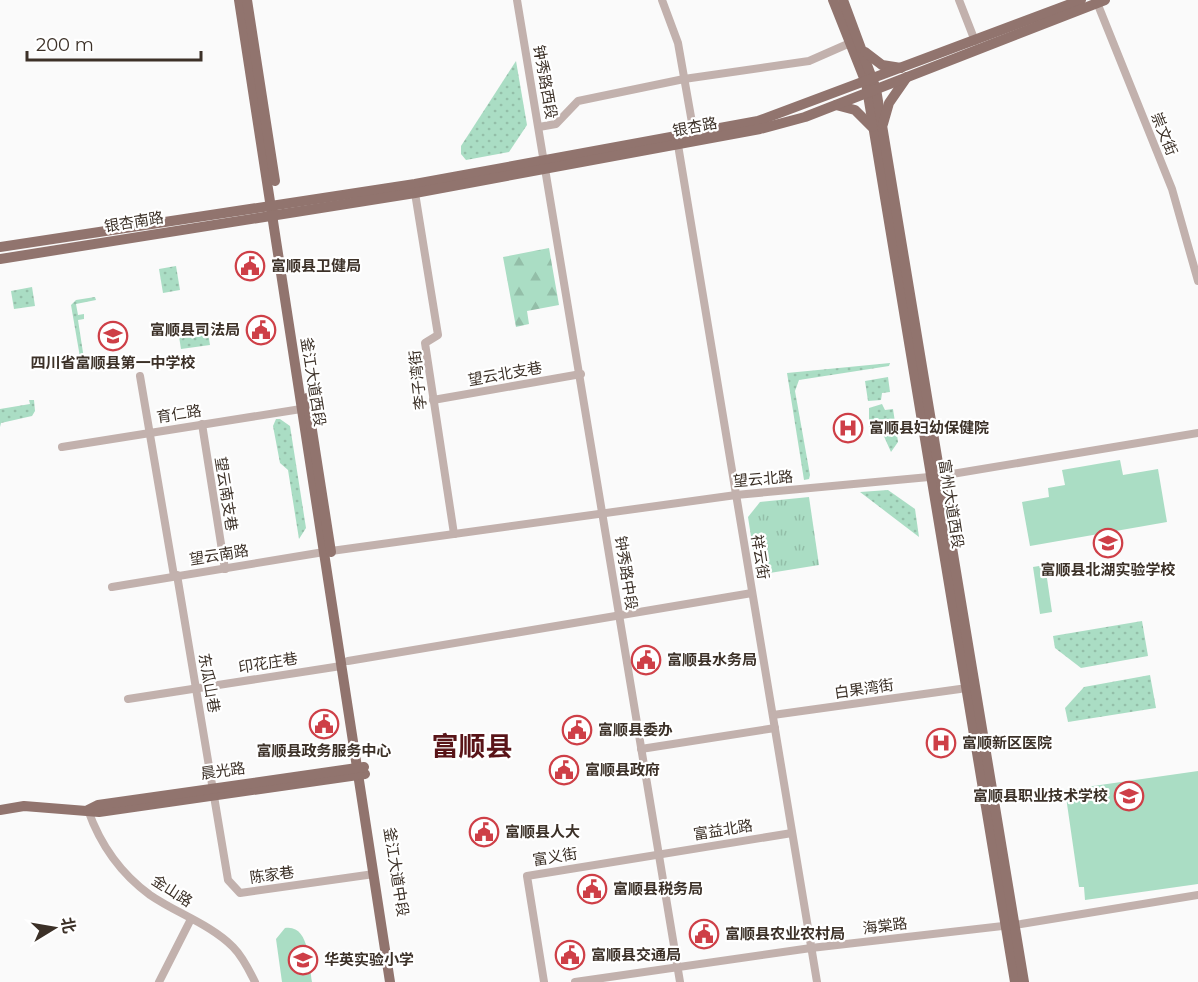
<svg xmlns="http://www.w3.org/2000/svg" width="1198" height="982" font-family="Montserrat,'Noto Sans SC',sans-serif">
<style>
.grass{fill:url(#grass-dots)}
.forest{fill:url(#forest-firs)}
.park{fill:url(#park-tufts)}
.pitch{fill:#aaddc4}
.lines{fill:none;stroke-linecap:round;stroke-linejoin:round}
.minor{stroke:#c2b1ad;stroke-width:8}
.major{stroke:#91746e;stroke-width:10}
.labels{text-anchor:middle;stroke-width:4.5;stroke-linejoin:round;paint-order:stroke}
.street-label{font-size:15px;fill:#3c3128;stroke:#fff}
.poi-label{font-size:15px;font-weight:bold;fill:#3c3128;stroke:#fff;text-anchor:start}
.town-label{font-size:27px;font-weight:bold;fill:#591418;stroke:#fff}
</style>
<defs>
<pattern id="grass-dots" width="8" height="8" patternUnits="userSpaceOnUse" patternTransform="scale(1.5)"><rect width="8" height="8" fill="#aaddc4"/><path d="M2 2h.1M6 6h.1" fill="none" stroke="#93bea8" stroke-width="1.8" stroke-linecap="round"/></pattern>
<pattern id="forest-firs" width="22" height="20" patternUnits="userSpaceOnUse" patternTransform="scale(1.5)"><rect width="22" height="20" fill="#aaddc4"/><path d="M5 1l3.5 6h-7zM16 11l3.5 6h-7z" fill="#93bea8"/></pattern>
<pattern id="park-tufts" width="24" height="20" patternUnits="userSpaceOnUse" patternTransform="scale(1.5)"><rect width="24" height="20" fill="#aaddc4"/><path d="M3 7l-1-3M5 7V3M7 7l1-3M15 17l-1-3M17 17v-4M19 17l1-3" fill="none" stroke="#93bea8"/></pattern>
</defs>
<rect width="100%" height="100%" fill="#fafafa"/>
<g class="grass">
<polygon points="516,61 527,125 509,152 466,160 461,154 461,146"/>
<polygon points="176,266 180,290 163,293 159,269"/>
<polygon points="32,287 35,306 14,309 11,291"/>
<polygon points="95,297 96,300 76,304 78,315 84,314 84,319 78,320 84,359 93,358 95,369 91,371 81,363 71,305 76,300"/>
<polygon points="207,326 210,345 181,349 178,330"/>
<polygon points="890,363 889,366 799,380 795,391 810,475 809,479 804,480 787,373"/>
<polygon points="888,377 890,392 882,393 881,400 868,401 865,381"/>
<polygon points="29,400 34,400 35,411 32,416 1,423 0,427 0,409 30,404"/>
<polygon points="882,404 885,410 893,409 898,442 891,452 882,432 869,427 869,408"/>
<polygon points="276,419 280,419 290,426 306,528 299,539 288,470 280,463 273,426"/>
<polygon points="888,490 915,509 919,537 860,492"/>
<polygon points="1142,621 1148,656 1081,668 1055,648 1053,636"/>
<polygon points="1150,675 1156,708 1068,722 1065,708 1084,687"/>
</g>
<polygon class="forest" points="549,248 559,305 527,311 529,324 516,327 503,257"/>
<polygon class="park" points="809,497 819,565 757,575 748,517 760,502"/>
<g class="pitch">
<polygon points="1120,460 1123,475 1158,469 1167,522 1030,546 1022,502 1049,497 1048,488 1065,485 1062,470"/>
<polygon points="1045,565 1052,612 1040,614 1033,567"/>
<polygon points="1198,771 1198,884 1085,900 1084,887 1079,887 1065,790"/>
<path d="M285 928C310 924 309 965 312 982H282L276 939Z"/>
</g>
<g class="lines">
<g class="minor">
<polyline points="517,0 680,982"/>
<polyline points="662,0 678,43 694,134"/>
<polyline points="959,0 975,41"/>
<polyline points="1096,0 1172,189 1198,281"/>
<polyline points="539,127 556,124 578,101 684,79 809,61 850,43"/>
<polyline points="677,139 817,982"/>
<polyline points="415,193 438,335 425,343 454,534"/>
<polyline points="140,376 174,576"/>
<polyline points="433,400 581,374"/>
<polyline points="202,424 225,569"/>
<polyline points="62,447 301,409"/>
<polyline points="177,575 228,880 240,893 374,874"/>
<polyline points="112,587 324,552 736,495 940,476 1198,433"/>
<polyline points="348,661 752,593"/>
<polyline points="128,699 341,666"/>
<polyline points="773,715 960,689"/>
<polyline points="641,749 775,728"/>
<path d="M88 810C100 844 120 873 150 895 176 913 210 924 233 947 243 957 249 970 255 982"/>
<polyline points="159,982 191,919"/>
<polyline points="544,982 527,876 792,833"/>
<polyline points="575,982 811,948 1021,924 1198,895"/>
</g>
<g class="major">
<polyline points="239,0 390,982"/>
<polyline points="247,0 275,181"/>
<polyline points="833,0 866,83 1015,982"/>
<polyline points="843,0 876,89 1024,982"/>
<polyline points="865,52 882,65 901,68"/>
<polyline points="836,105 855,110 872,127"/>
<polyline points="883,124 889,103 907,77"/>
<polyline points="0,247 415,184 758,121 1081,0"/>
<polyline points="0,259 415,193 760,129 805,117 1105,0"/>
<polyline points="307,398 331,552"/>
<polyline points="0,810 24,806 99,812 365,774"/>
<polyline points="88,810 98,805 364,767"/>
</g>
</g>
<defs>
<g id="civic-ring" transform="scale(1.5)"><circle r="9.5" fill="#fff" stroke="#ce3f47" stroke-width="1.5"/><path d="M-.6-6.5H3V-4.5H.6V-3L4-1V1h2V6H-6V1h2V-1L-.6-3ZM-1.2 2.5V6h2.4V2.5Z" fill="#ce3f47"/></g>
<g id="school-ring" transform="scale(1.5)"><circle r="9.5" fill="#fff" stroke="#ce3f47" stroke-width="1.5"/><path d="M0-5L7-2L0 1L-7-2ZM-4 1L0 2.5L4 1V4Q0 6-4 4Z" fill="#ce3f47"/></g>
<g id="hospital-ring" transform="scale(1.5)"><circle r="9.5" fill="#fff" stroke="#ce3f47" stroke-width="1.5"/><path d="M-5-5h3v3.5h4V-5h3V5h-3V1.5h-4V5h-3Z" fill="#ce3f47"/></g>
</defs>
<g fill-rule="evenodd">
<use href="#civic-ring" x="250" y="266"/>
<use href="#civic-ring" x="261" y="330"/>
<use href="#school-ring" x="113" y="336"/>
<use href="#hospital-ring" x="848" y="428"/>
<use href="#school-ring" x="1108" y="543"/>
<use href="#civic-ring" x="646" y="660"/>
<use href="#civic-ring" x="324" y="724"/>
<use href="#civic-ring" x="577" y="730"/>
<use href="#hospital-ring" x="941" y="743"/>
<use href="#civic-ring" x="564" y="770"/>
<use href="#school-ring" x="1129" y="796"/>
<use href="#civic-ring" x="484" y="832"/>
<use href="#civic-ring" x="592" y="889"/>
<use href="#civic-ring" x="704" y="934"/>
<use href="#civic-ring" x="570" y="955"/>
<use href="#school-ring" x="303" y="960"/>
</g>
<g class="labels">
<g class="street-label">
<text transform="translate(545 82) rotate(80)" y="5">钟秀路西段</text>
<text transform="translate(695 127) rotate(-11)" y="5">银杏路</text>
<text transform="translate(1164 134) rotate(68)" y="5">崇文街</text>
<text transform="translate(134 222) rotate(-9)" y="5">银杏南路</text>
<text transform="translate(505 374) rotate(-10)" y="5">望云北支巷</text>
<text transform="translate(418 380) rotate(-96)" y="5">李子湾街</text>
<text transform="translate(313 382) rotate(81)" y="5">釜江大道西段</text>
<text transform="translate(179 414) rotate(-9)" y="5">育仁路</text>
<text transform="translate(763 479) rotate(-5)" y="5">望云北路</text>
<text transform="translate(226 494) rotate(81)" y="5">望云南支巷</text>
<text transform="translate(951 504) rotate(81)" y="5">富州大道西段</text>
<text transform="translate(219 555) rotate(-9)" y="5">望云南路</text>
<text transform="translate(760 557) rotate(81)" y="5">祥云街</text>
<text transform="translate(626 573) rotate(81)" y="5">钟秀路中段</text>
<text transform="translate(268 663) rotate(-9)" y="5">印花庄巷</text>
<text transform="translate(209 683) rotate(80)" y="5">东瓜山巷</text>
<text transform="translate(864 689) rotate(-8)" y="5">白果湾街</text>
<text transform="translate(223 771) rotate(-8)" y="5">晨光路</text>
<text transform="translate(723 830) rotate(-9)" y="5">富益北路</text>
<text transform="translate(555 857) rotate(-9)" y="5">富义街</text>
<text transform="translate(396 872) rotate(81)" y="5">釜江大道中段</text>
<text transform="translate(272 875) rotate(-8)" y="5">陈家巷</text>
<text transform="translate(172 891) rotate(33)" y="5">金山路</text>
<text transform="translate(885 926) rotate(-7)" y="5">海棠路</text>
</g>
<g class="poi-label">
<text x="271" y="271">富顺县卫健局</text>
<text x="240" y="335" text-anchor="end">富顺县司法局</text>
<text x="113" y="368" text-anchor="middle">四川省富顺县第一中学校</text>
<text x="869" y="433">富顺县妇幼保健院</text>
<text x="1108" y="575" text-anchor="middle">富顺县北湖实验学校</text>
<text x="667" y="665">富顺县水务局</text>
<text x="598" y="735">富顺县委办</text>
<text x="962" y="748">富顺新区医院</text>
<text x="324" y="756" text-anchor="middle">富顺县政务服务中心</text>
<text x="585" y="775">富顺县政府</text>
<text x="1108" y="801" text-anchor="end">富顺县职业技术学校</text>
<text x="505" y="837">富顺县人大</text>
<text x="613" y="894">富顺县税务局</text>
<text x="725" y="939">富顺县农业农村局</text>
<text x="591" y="960">富顺县交通局</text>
<text x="324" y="965">华英实验小学</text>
</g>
<g class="town-label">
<text x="472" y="756">富顺县</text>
</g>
</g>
<g transform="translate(54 928) rotate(79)" stroke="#ffffff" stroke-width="4.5" paint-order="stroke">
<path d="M0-4.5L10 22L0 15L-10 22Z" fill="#3c3128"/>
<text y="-9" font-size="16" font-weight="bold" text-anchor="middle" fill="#3c3128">北</text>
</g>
<path d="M27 51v9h174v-9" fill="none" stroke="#3c3128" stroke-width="3"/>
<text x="36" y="51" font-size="18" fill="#3c3128" stroke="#ffffff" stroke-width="4.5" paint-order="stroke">200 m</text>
</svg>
